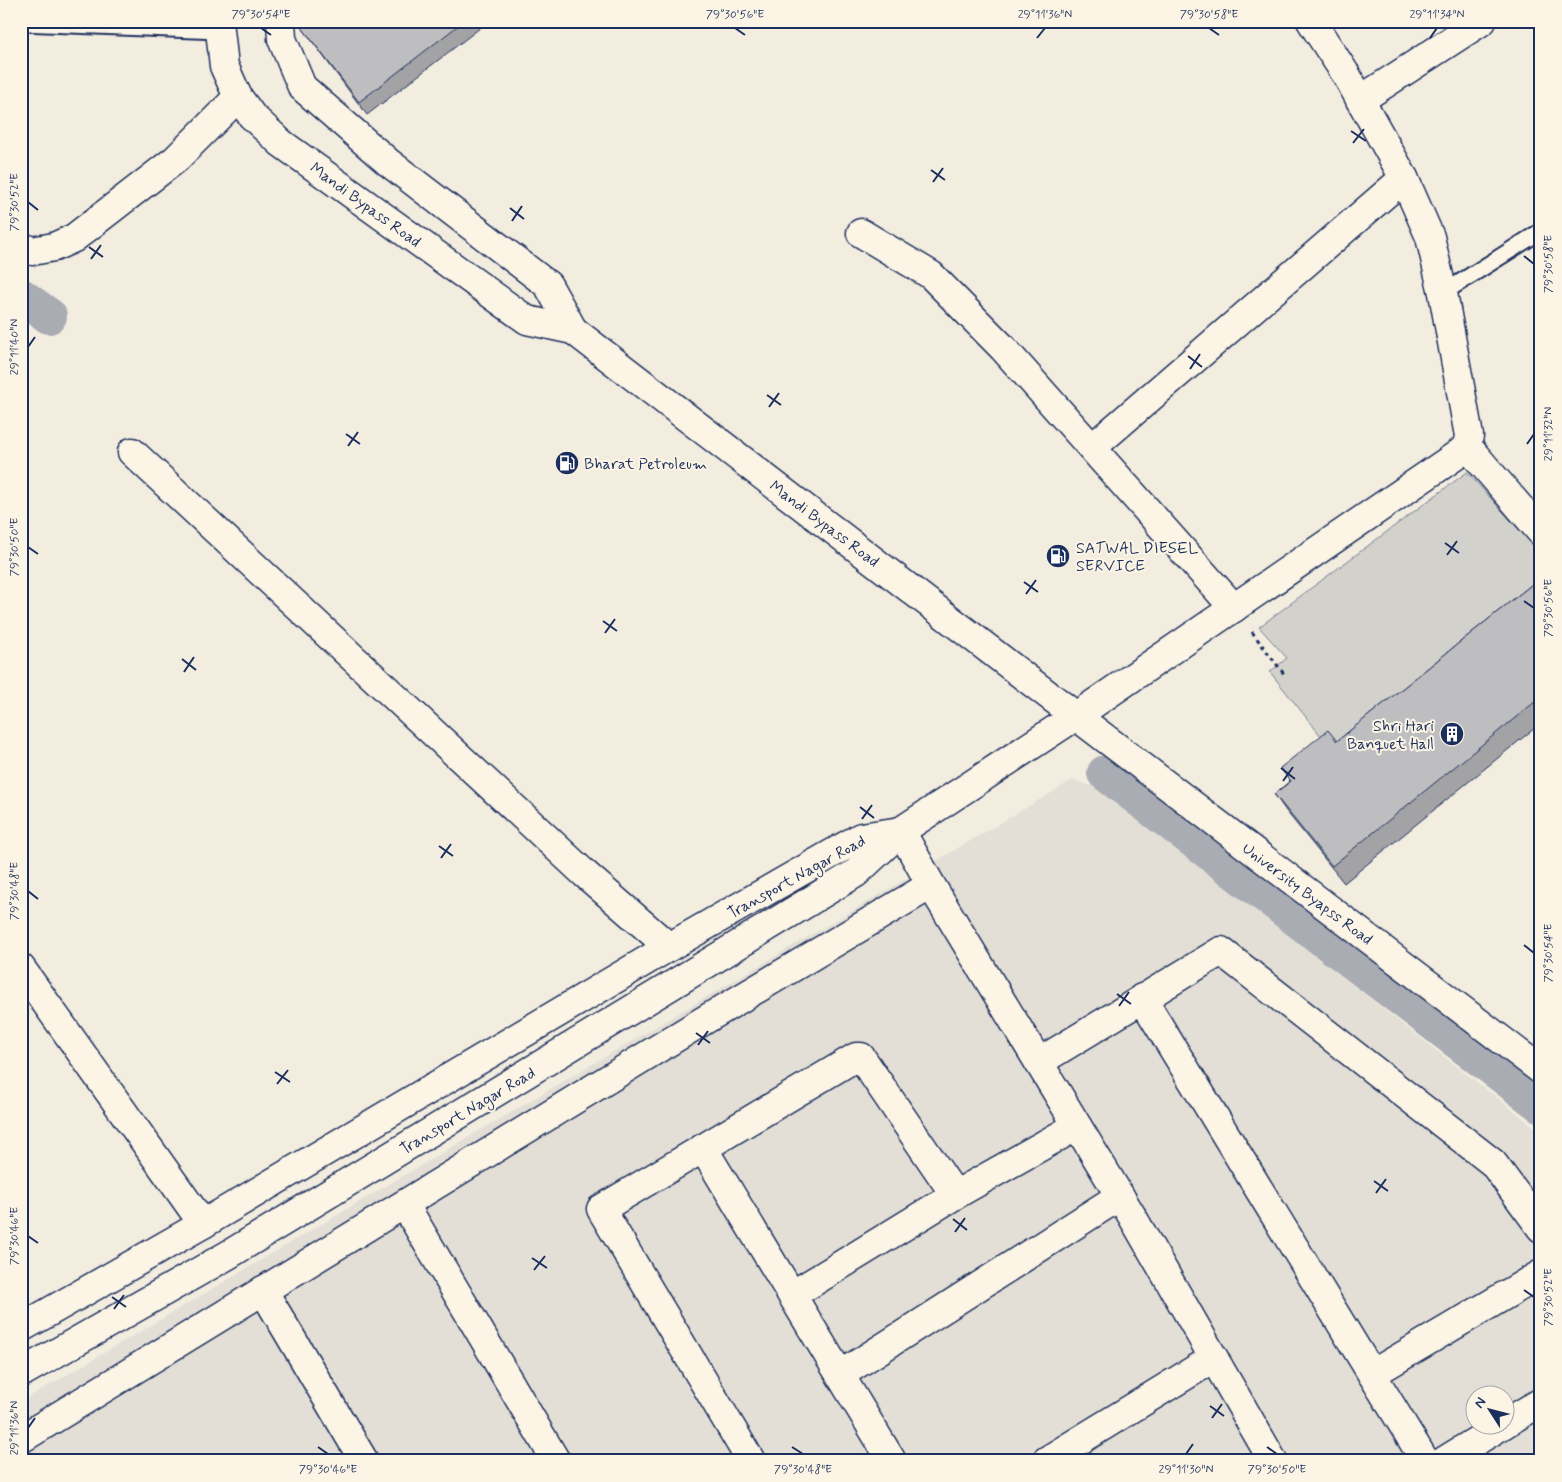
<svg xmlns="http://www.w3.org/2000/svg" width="1562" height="1482" font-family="Mynerve,sans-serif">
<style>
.built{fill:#e3dfd6;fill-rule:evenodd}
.green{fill:#d3d1cc;stroke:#778095}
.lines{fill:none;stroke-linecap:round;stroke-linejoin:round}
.canal{stroke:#a9acb3;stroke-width:36}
.lane-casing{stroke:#1b2f5e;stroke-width:19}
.street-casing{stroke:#1b2f5e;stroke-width:31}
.secondary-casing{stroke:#1b2f5e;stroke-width:31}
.path{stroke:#1b2f5e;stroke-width:3;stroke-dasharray:4 4;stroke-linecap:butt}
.lane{stroke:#fcf5e5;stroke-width:15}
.street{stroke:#fcf5e5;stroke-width:28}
.secondary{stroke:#fcf5e5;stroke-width:28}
.wall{fill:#a3a3a5;stroke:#1b2f5e}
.building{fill:#bebec0;stroke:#1b2f5e}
.ticks{fill:none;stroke:#1b2f5e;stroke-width:2}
.labels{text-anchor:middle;stroke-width:4;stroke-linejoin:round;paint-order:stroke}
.street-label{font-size:16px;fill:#1b2f5e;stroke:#fcf5e5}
.poi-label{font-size:16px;fill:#1b2f5e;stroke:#fcf5e5;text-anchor:start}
.neatline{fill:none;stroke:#1b2f5e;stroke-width:2}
.ticks-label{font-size:12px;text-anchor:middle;fill:#1b2f5e}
</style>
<rect width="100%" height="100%" fill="#f3ede0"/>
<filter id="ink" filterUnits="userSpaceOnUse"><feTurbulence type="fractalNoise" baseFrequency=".02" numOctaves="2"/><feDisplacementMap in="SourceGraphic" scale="10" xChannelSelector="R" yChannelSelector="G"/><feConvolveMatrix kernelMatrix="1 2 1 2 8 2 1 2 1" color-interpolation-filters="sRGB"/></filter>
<g filter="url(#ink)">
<path class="built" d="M1073 780 1101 789 1541 1132V1461H21V1402ZM1474 1394H1504V1424H1474Z"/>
<polygon class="green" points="1467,472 1541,554 1541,602 1333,751 1270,672 1287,658 1259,627"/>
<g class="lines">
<g class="canal">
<polyline points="21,296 49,316"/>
<polyline points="1105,773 1541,1105"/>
</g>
<g class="lane-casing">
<g id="lane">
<polyline points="21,23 219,31"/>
<polyline points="1443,293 1541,231"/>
</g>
</g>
<g class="street-casing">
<g id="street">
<polyline points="1360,100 1482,21"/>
<polyline points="861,233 931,275 1003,348 1234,608"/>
<polyline points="21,246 32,251 54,247 74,238 176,159 238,97"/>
<polyline points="1467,446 1541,532"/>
<polyline points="1093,447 1404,178"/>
<polyline points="132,452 585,874 669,947"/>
<polyline points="1076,716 1461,452 1467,446 1469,436 1443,293 1430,237 1404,178 1347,76 1311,21"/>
<polyline points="901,831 931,885 1132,1216 1273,1461"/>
<polyline points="21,968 203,1224"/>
<polyline points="1142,998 1425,1461"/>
<polyline points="1039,1062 1221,951 1493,1163 1541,1228"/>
<polyline points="703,1148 892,1461"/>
<polyline points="405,1205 556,1461"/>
<polyline points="263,1290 364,1461"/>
<polyline points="792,1295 955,1195 1077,1126"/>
<polyline points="1372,1374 1541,1274"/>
<polyline points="840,1375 1120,1196"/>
<polyline points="1504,1424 1541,1402"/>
<polyline points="21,1439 698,1024 931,885"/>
<polyline points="751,1461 601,1209 856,1057 861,1057 955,1195"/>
<polyline points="1046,1461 1214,1358"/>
<polyline points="1444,1461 1504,1424"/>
</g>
</g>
<g class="secondary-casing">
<g id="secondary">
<polyline points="219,21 224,66 238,97 252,116 281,143 527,320 573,330"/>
<polyline points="281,21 282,39 302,87 388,162 548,285 573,330 1030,681 1541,1070"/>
<polyline points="21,1328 203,1224 669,947 861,837 901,831"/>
<polyline points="21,1373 228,1255 856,873 901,831 1076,716"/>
</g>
</g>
<polyline class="path" points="1252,632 1284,674"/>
<use href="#lane" class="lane"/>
<use href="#street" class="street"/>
<use href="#secondary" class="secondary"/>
</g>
<g class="wall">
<polygon points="306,21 489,21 367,115 300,25"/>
<polygon points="1541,577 1541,723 1344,883 1286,811 1274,794 1290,781 1280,768 1337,741"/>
</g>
<g class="building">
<polygon points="306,21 464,21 359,102 300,25"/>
<polygon points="1541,577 1541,697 1332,866 1274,794 1291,781 1280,768 1328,730 1337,741"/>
</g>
</g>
<path class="ticks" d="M261 28 271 35M735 28 745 35M1209 28 1219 35M1037 38 1045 28M1430 38 1437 28M1351 131 1366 141M1353 143 1364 129M931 170 945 180M933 182 943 168M28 202 38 210M510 208 524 219M512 221 522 206M89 247 103 257M1524 256 1534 264M91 259 101 245M28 347 35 337M1188 356 1202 367M1190 369 1200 354M767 395 781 405M769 407 779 393M346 434 360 444M1527 444 1534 434M348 446 358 432M1445 543 1459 553M28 547 38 554M1447 555 1457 541M1024 582 1038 592M1026 594 1036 580M1524 601 1534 608M603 621 617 631M605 633 615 619M182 659 196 670M184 672 194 657M1281 768 1295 779M1283 781 1293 767M860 807 874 818M862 819 872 805M439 846 453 856M441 858 451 844M28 891 38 899M1524 945 1534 953M1117 994 1131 1004M1119 1006 1129 992M696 1033 710 1043M698 1045 708 1031M275 1072 290 1082M277 1084 288 1070M1374 1181 1388 1191M1376 1193 1386 1179M953 1219 967 1230M955 1232 965 1218M28 1236 38 1243M532 1258 547 1268M534 1270 545 1256M1524 1290 1534 1297M112 1297 126 1307M114 1309 124 1295M1210 1406 1224 1416M1212 1418 1222 1404M28 1428 35 1418M318 1447 328 1454M792 1447 803 1454M1267 1447 1277 1454M1186 1454 1193 1444"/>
<defs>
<g id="fuel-disc" transform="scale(1.25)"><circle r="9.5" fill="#1b2f5e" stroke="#fcf5e5"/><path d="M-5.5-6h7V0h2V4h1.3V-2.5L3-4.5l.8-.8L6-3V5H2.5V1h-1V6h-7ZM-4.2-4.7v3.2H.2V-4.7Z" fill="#fff"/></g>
<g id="building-disc" transform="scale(1.25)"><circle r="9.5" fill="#1b2f5e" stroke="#fcf5e5"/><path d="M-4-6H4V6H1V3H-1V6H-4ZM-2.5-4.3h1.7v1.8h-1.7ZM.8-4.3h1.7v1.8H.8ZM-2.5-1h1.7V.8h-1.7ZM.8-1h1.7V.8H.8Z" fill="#fff"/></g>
</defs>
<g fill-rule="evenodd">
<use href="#fuel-disc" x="567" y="463"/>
<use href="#fuel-disc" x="1058" y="556"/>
<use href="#building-disc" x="1452" y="734"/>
</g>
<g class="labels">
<g class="street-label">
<text transform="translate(366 204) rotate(36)" y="6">Mandi Bypass Road</text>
<text transform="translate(825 523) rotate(37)" y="6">Mandi Bypass Road</text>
<text transform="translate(796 876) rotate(-29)" y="6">Transport Nagar Road</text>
<text transform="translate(1308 893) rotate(37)" y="6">University Byapss Road</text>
<text transform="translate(467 1110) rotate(-31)" y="6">Transport Nagar Road</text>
</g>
<g class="poi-label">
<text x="584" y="469">Bharat Petroleum</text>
<text x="1076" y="553">SATWAL DIESEL<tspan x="1076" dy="18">SERVICE</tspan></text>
<text x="1434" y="731" text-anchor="end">Shri Hari<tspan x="1434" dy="18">Banquet Hall</tspan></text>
</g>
</g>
<rect width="1562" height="1482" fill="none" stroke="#fcf5e5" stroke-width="55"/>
<g transform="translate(1490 1410) rotate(306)"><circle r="24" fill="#fcf5e5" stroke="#a2a6af"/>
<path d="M0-4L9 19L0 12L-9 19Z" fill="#1b2f5e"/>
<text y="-8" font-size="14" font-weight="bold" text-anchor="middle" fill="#1b2f5e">N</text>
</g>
<rect x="28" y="28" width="1506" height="1426" class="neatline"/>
<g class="ticks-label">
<text x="261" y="18">79°30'54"E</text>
<text x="735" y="18">79°30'56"E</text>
<text x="1045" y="18">29°11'36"N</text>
<text x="1209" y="18">79°30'58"E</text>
<text x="1437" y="18">29°11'34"N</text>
<text transform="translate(14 202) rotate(-90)" y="4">79°30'52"E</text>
<text transform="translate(1548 264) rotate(-90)" y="4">79°30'58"E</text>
<text transform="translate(14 347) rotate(-90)" y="4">29°11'40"N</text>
<text transform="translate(1548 434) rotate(-90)" y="4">29°11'32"N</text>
<text transform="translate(14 547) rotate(-90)" y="4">79°30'50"E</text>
<text transform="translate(1548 608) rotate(-90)" y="4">79°30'56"E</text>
<text transform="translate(14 891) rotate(-90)" y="4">79°30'48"E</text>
<text transform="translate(1548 953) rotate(-90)" y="4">79°30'54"E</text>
<text transform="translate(14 1236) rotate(-90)" y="4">79°30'46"E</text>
<text transform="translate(1548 1297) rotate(-90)" y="4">79°30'52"E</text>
<text transform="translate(14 1428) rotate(-90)" y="4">29°11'36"N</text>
<text x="328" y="1473">79°30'46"E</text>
<text x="803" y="1473">79°30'48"E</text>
<text x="1186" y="1473">29°11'30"N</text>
<text x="1277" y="1473">79°30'50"E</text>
</g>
</svg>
